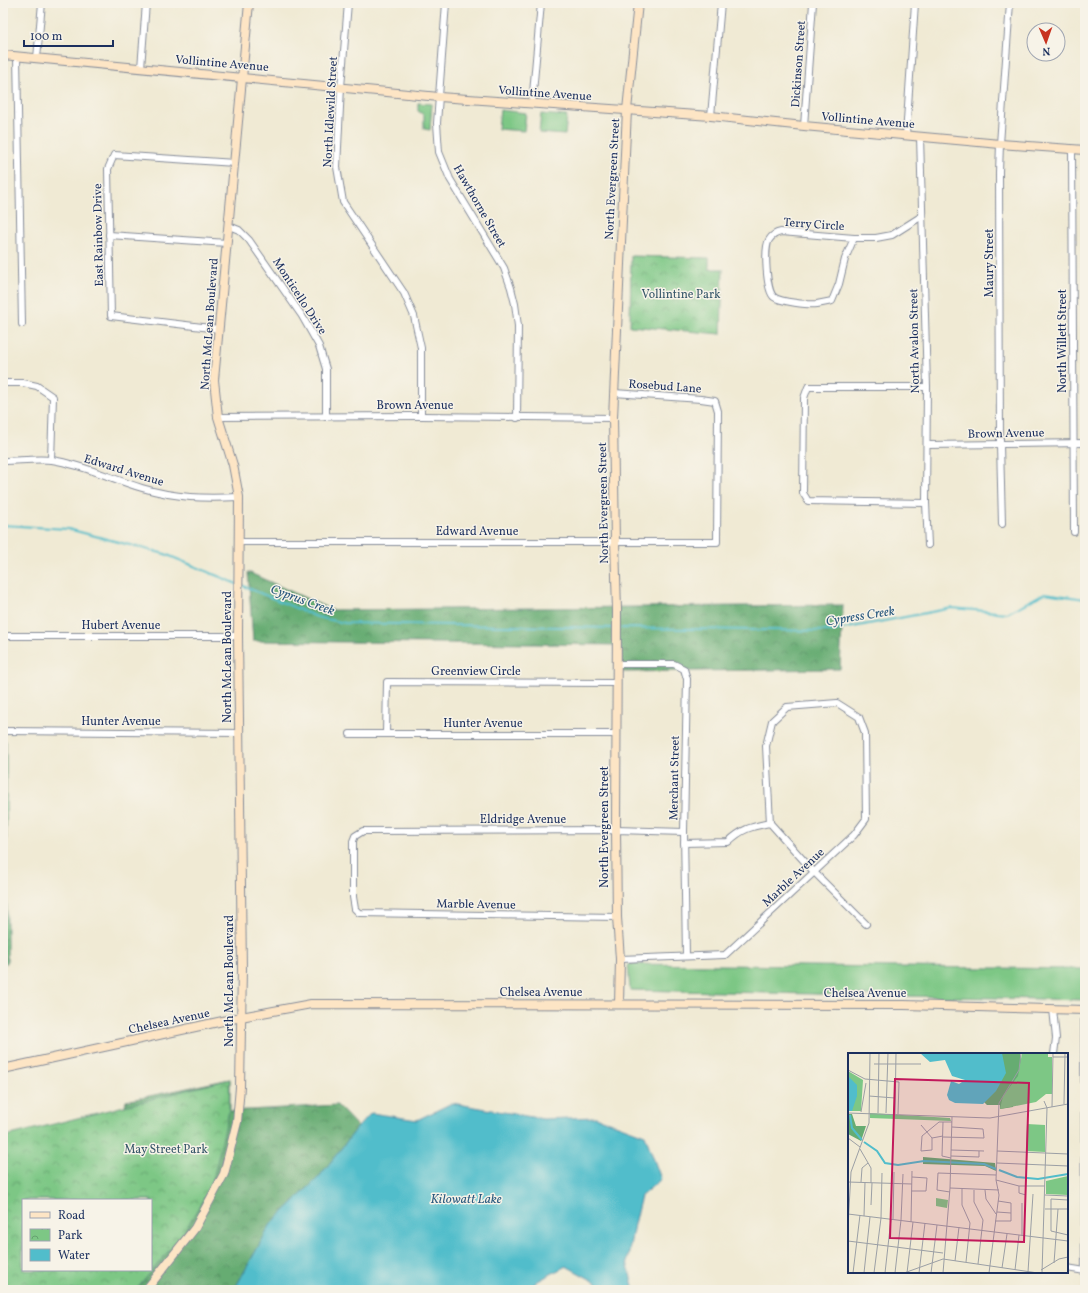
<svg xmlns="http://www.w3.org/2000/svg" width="1088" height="1293" font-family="Vollkorn,serif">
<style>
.grass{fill:#7dc785;stroke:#4c7b72}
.forest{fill:url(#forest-crowns);stroke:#406e68}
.park{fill:url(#park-crowns);stroke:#4c7b72;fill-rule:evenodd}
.water{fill:#51bdcb;stroke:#367694}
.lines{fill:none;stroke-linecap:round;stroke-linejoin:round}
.stream{stroke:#51bdcb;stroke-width:2}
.street-casing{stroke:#868c99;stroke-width:8}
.secondary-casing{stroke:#868c99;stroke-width:10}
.street{stroke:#fff;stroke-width:6}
.secondary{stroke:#fde5c5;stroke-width:8}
.labels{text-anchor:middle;stroke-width:3;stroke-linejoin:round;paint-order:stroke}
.street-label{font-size:12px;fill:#1b2f5e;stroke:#f7f3e8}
.park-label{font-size:12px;fill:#345568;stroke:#f7f3e8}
.water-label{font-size:13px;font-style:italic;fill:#2b5a7f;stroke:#f7f3e8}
.inset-river{fill:none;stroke:#51bdcb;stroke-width:2}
.inset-road{fill:none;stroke:#9b9fa5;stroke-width:1}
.view{fill:#c2185b;fill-opacity:0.15;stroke:#c2185b;stroke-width:2}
.inset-edge{fill:none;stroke:#1b2f5e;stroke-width:2}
</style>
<defs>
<pattern id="forest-crowns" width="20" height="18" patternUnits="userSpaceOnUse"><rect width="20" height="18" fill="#66ac72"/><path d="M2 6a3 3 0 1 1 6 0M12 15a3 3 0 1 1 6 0" fill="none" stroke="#538c61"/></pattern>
<pattern id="park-crowns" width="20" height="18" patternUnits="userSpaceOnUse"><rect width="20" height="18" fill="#7dc785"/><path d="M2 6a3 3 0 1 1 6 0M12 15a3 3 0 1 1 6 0" fill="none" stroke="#66a270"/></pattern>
</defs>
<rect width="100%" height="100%" fill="#f7f3e8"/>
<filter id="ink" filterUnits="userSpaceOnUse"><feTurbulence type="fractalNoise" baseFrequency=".025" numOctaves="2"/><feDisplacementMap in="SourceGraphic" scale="8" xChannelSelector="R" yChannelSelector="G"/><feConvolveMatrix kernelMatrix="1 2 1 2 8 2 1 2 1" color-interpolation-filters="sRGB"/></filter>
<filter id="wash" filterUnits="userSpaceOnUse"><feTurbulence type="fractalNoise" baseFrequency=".012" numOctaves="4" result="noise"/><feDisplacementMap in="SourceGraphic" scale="16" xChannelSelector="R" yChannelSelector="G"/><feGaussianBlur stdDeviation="0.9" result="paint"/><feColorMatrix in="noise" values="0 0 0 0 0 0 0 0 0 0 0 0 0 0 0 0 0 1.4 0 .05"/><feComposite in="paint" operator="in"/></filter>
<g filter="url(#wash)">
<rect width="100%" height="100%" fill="#f0ead4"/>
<g class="grass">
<polygon points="418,103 432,104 430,130 424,129 424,115 418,111"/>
<polygon points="500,110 526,113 524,131 498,129"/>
<polygon points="541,114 567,116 565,135 539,133"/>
<polygon points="628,964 1085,969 1085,1000 630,990"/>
</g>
<g class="forest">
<polygon points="248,572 332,610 843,605 840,669 622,672 621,645 253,641"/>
<polygon points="230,1079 230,1111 337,1105 358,1127 319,1177 271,1224 234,1290 35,1290 151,1270 151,1200 23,1200 14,1174 116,1141 126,1101"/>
</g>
<g class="park">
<polygon points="631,256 709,258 709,269 723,269 721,334 630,326"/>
<polygon points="3,741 6,741 7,963 3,963"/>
<path d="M230 1079 229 1111 212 1184 183 1234 136 1290H3V1137ZM23 1200H151V1270H23Z"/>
</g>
<polygon class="water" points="452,1103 543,1119 596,1117 645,1135 661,1179 641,1196 634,1224 627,1262 634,1290 608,1290 601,1285 566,1266 536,1282 531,1290 234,1290 271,1224 319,1177 358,1127 371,1113 417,1120"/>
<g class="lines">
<g class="stream">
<polyline points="3,525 68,529 165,554 237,584"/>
<polyline points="241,585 317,617 345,623 615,628"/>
<polyline points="620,628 832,631 952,608 1007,613 1045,593 1085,599"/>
</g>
</g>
</g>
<g filter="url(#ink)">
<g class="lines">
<g class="street-casing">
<g id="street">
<polyline points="348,3 341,87 337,167 343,202 404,293 414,316 421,348 421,416"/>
<polyline points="446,3 437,123 439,152 450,179 504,268 511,288 515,304 518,326 517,418"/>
<polyline points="17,56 22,324"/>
<polyline points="37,58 42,3"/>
<polyline points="141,68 146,3"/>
<polyline points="532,104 541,3"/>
<polyline points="711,116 721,3"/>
<polyline points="804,126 813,3"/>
<polyline points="906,135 915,3"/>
<polyline points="920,136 927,387 926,503 928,545"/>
<polyline points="1072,150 1074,532"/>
<polyline points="229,226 239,230 249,240 302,316 319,346 326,369 326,417"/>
<path d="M781 232 854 238 845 259 839 284 832 301C827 302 822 303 817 304 809 305 780 302 774 297 766 291 764 248 769 240 772 235 776 233 781 232Z"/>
<polyline points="109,235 227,243"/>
<polyline points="854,238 876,238 892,235 922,216"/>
<polyline points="219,329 111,316 108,169 114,155 235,163"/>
<polyline points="3,383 23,383 37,386 53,397 51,460"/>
<polyline points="218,417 421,416 613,418"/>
<polyline points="927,445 1085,443"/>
<path d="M3 461C18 461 37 458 52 460 84 465 112 479 142 488 176 498 204 499 239 497"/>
<polyline points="926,503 808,501 803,493 804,398 808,387 927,387"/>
<polyline points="1002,524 1000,444 999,172 1000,144 1010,3"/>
<polyline points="238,542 717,542 718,411 715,401 701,399 614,393"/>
<polyline points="3,636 238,636"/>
<polyline points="617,664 674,664 684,669 687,679 684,832 686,956"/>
<polyline points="3,731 239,733"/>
<polyline points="350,734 616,734"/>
<polyline points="386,734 387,682 616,683"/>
<path d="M684 843 728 842C743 828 751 827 770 823L814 872 866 924"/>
<polyline points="617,917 359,913 355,909 353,897 353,841 355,836 363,831 616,830 684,832"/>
<polyline points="620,959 725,955 854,835 866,819 865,733 859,717 837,703 787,707 772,721 766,746 770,823"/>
<polyline points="1053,1009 1056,1038 1054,1054"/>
<polyline points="1084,1010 1085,1290"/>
<polyline points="1067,1268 1085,1271"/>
</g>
</g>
<g class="secondary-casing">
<g id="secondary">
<polyline points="3,55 439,97 711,116 804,126 1000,144 1085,150"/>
<polyline points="619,1004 620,959 617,917 616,830 617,611 615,542 613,418 627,110 638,3"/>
<polyline points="3,1069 241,1017 311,1004 904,1005 1085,1010"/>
<polyline points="146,1290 195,1228 224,1174 237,1122 240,1087 242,969 238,636 239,497 233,465 218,417 214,380 249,3"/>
</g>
</g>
<use href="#street" class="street"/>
<use href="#secondary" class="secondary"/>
</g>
</g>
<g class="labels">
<g class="street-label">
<text transform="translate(222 63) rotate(5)" y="4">Vollintine Avenue</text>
<text transform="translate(798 64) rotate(-86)" y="4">Dickinson Street</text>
<text transform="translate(545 93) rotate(4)" y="4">Vollintine Avenue</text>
<text transform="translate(330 112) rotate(-87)" y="4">North Idlewild Street</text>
<text transform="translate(868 120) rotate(5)" y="4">Vollintine Avenue</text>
<text transform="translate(612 179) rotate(-87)" y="4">North Evergreen Street</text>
<text transform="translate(480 206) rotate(60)" y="4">Hawthorne Street</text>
<text transform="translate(814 224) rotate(4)" y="4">Terry Circle</text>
<text transform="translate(98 235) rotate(-91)" y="4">East Rainbow Drive</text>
<text transform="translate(989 263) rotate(-90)" y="4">Maury Street</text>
<text transform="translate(300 296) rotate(57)" y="4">Monticello Drive</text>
<text transform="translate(209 324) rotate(-86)" y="4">North McLean Boulevard</text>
<text transform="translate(914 341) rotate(-91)" y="4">North Avalon Street</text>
<text transform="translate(1062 341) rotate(-90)" y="4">North Willett Street</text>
<text transform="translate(665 386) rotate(4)" y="4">Rosebud Lane</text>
<text x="415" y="409">Brown Avenue</text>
<text transform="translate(1006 433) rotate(-1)" y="4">Brown Avenue</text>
<text transform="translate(124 470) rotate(17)" y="4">Edward Avenue</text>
<text transform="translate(603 503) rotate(-91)" y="4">North Evergreen Street</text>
<text x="477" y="535">Edward Avenue</text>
<text x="121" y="629">Hubert Avenue</text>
<text transform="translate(227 657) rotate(-90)" y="4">North McLean Boulevard</text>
<text x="476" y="675">Greenview Circle</text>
<text x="121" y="725">Hunter Avenue</text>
<text x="483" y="727">Hunter Avenue</text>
<text transform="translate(674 778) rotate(-89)" y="4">Merchant Street</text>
<text x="523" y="823">Eldridge Avenue</text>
<text transform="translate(604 827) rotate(-90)" y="4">North Evergreen Street</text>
<text transform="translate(793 877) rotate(-43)" y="4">Marble Avenue</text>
<text transform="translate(476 904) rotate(1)" y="4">Marble Avenue</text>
<text transform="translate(229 981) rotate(-90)" y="4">North McLean Boulevard</text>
<text x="541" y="996">Chelsea Avenue</text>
<text x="865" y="997">Chelsea Avenue</text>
<text transform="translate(169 1021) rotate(-12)" y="4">Chelsea Avenue</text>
</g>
<g class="park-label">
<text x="681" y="298">Vollintine Park</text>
<text x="166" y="1153">May Street Park</text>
</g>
<g class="water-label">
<text transform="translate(303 599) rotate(20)" y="5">Cyprus Creek</text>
<text transform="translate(860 615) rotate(-9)" y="5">Cypress Creek</text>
<text x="466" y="1203">Kilowatt Lake</text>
</g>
</g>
<g transform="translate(848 1053)">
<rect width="220" height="220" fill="#f0ead4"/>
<path d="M22 60 102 65 103 68 22 65Z" fill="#7dc785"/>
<path d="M154 0H172L179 45 166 49 165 54 152 56V52H139L136 49 141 43ZM0 61H4L8 73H18L13 88 0 81ZM75 104 147 110 148 118 137 113 75 111Z" fill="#66ac72"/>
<path d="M174 0H200V4H204V41H198L188 49 152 56 155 43 170 23ZM0 18 15 27 13 58H0ZM179 71 197 72V99L178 98ZM220 123V142L198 141V128ZM88 145 100 147 99 155 88 153Z" fill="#7dc785"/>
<path d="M72 0H154L158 20 148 38 135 51 107 50 101 47 99 42 103 28 111 31 117 27 104 23 97 7 82 9ZM0 23 9 32V43L4 58H0Z" fill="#51bdcb"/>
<path class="inset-river" d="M2 62 4 75 14 87M16 89 29 98 37 110 50 112 76 108 136 111 148 116M151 117 169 124 190 126 220 121"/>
<path class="inset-road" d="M205 4H220M26 11H73M0 17 17 26 51 29 50 61M21 43 47 45M216 51 217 0M204 54 205 0M13 59 18 30M0 60 142 65 220 51M30 60 31 0M38 60 40 0M47 61 48 0M95 69 94 103 103 105M73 72 84 85 95 83M95 84 136 85 135 76 104 74M0 85 12 94M84 85V97L73 98 74 83 91 69H104M12 96 23 115V130M103 97 136 98M149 98 220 101M103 103 131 104V98M149 110 220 113M148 127 171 133H197M0 129 64 131M13 129 14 115 20 110M171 133V140L178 142M102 135 151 137M114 136V152L122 170 118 209M126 137V149L135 167 130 211M137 137 138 146 148 161M63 138H78L79 125 64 124M102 139 89 137 90 120 148 122M197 142 220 143M220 147 203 146V178L220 182M23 152 24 130M197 156H220M149 159 163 160M0 161 220 188M16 163 17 129M45 166 46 119M147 168H163V150L150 148M63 169 64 118M0 174 3 119 21 70 22 0M174 183V150M0 188 95 200M107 208 111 174M206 210 210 156M154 215 159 181M167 217 171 182M193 217 211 206 220 204M180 219 185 141M5 220 12 162M16 220 22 164M26 220 33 165 34 120M37 220 43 166M47 220 53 167 55 121M56 220 95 206 190 220M59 220 65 169M71 220 77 170M83 220 89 172M95 220 102 135 104 64M141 220 151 142 148 127 151 50 171 17 173 0M194 220 199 55 196 48"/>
<path class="view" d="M47 26 181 30 176 189 42 185Z"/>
<rect width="220" height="220" class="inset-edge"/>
</g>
<rect width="1088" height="1293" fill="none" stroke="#f7f3e8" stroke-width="16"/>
<rect x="22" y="1199" width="130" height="72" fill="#f7f3e8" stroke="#9fa5b1"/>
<rect x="30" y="1212" width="20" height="6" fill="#fde5c5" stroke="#9fa5b1"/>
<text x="58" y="1219" font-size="12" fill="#1b2f5e">Road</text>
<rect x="30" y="1229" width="20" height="12" fill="url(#park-crowns)" stroke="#9fa5b1"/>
<text x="58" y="1239" font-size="12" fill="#1b2f5e">Park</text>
<rect x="30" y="1249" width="20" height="12" fill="#51bdcb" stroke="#9fa5b1"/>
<text x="58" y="1259" font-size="12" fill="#1b2f5e">Water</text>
<g transform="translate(1046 42) rotate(178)"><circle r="19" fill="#f7f3e8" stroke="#9fa5b1"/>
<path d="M0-3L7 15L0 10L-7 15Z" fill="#c8321e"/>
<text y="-6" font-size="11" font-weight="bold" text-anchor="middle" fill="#1b2f5e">N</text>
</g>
<path d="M24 40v6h89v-6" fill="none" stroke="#1b2f5e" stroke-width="2"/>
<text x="30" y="40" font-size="12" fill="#1b2f5e" stroke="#f7f3e8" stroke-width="3" paint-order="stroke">100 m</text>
</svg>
